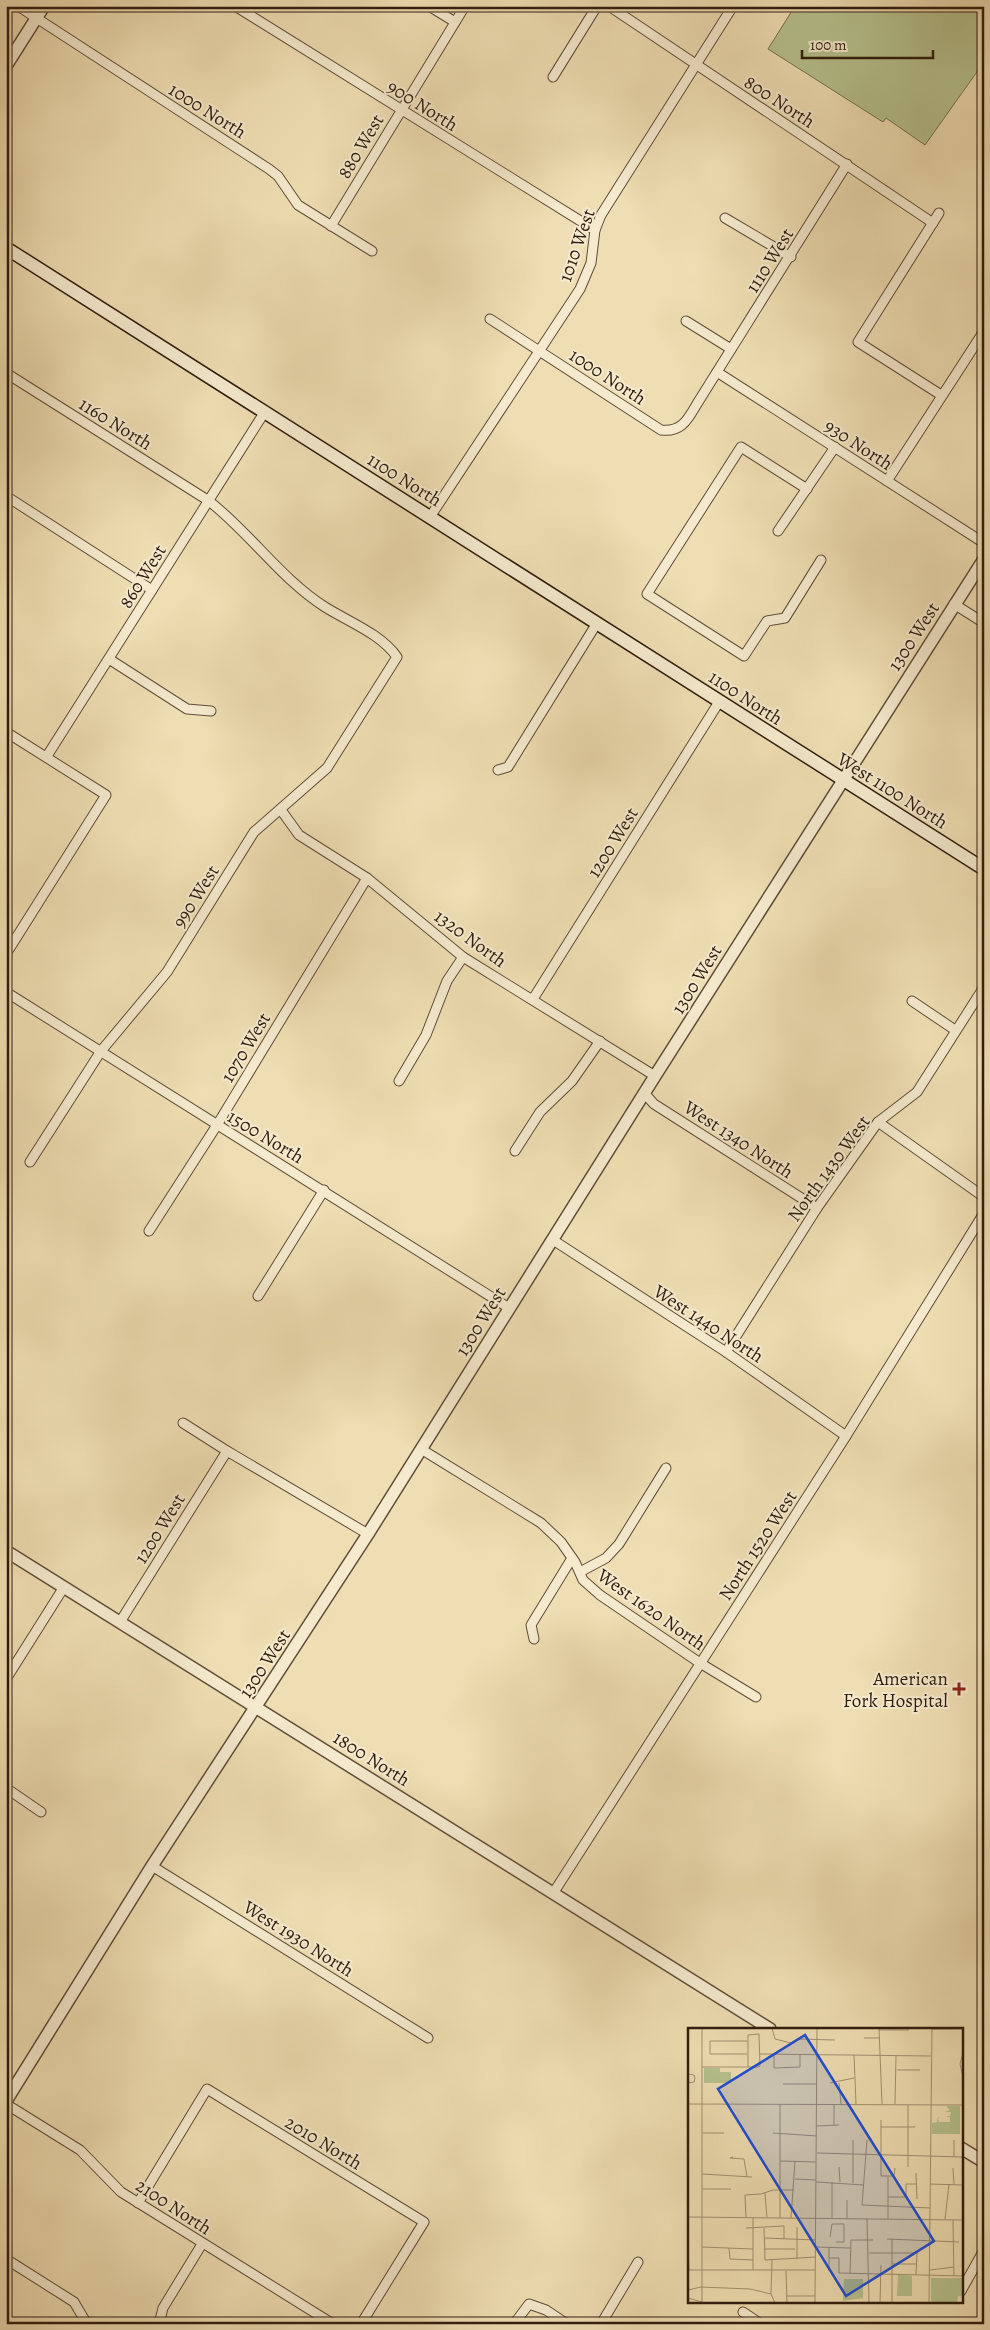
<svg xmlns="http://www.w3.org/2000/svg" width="990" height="2330" font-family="Alegreya,serif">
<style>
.green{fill:#b6c28f;stroke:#73704f}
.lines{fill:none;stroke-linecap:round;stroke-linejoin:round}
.minor-casing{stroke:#604d38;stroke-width:11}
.tertiary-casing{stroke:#604d38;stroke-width:14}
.secondary-casing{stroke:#301d0f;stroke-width:15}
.minor{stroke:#f5eace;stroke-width:9}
.tertiary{stroke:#f5eace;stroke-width:11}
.secondary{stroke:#f5eace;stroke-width:12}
.poi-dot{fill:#8f2418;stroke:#f5eace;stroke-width:2}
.labels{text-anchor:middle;stroke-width:4;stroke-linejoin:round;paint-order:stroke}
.street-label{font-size:19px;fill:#301d0f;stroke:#f5eace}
.poi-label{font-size:19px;fill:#301d0f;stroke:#f5eace;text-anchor:end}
.inset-road{fill:none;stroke:#a39171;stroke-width:1}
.view{fill:#1d4ed8;fill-opacity:0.15;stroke:#1d4ed8;stroke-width:2.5}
.inset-edge{fill:none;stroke:#301d0f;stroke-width:2.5}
</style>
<rect width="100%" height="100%" fill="#efdeb3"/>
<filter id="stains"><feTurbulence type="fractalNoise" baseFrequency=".004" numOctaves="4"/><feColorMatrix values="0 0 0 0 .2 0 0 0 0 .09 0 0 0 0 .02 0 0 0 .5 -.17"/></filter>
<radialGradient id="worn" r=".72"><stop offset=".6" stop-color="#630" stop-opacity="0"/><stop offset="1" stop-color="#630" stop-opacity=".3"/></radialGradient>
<polygon class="green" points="795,6 984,6 984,62 925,145 886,118 883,122 768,49"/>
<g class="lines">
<g class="minor-casing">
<g id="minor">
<polyline points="18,6 269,169 278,176 298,205 372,251"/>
<polyline points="235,6 595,230"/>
<polyline points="429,6 455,22"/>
<polyline points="609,6 933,223"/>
<polyline points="553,77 597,6"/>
<polyline points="939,213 858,342 941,395"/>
<polyline points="725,218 791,257"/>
<polyline points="331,226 465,6"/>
<path d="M490 319 661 430C684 433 689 416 700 399L847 164"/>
<polyline points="686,321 731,349"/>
<polyline points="717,372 984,543"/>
<path d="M6 373 209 501C250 533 281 579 325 607 349 622 381 634 397 657L327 768 254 832 167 972 101 1051 30 1162"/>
<polyline points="887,481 984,331"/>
<polyline points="807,489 741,447 647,594 744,656 767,621 785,618 821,560"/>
<polyline points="6,496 152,590"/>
<polyline points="430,517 580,289 591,263 595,230 601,215 733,6"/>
<polyline points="778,531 835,447"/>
<polyline points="954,604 984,623"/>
<polyline points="109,659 187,709 211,711"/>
<polyline points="6,732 106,795 6,954"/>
<polyline points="47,756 264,413"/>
<polyline points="498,770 508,767 597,623"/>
<polyline points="281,810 299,835 367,878 463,957 655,1076"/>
<polyline points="6,992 509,1308"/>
<polyline points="533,999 719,702"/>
<polyline points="912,1001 955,1030"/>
<polyline points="399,1081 426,1035 447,981 463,957"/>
<polyline points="645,1094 654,1104 817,1208"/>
<polyline points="878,1122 984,1197"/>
<polyline points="515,1151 540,1112 572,1081 600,1041"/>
<polyline points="149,1231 217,1125 367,878"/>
<polyline points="553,1240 726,1352 846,1436"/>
<polyline points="258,1296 324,1190"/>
<polyline points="726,1352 817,1208 878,1122 917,1092 984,987"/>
<polyline points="183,1423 227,1451 368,1534"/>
<polyline points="421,1449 541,1523 561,1542 575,1562 583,1580 600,1595 700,1663 756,1697"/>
<polyline points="580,1572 606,1558 619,1544 666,1468"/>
<polyline points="120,1622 227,1451"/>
<polyline points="534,1639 531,1625 572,1558"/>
<polyline points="6,1679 64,1587"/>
<polyline points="6,1788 41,1812"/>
<polyline points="152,1866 428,2038"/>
<polyline points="554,1892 846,1436 984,1213"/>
<polyline points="6,2104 80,2150 121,2192 333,2324"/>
<polyline points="138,2203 207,2089 424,2222 361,2324"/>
<polyline points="6,2259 74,2302 87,2324"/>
<polyline points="961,2291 984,2250"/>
<polyline points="743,2312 761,2324"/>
<polyline points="159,2324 163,2308 202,2244"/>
<polyline points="514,2324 529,2304 546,2310 567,2324"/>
<polyline points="601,2324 638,2262"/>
</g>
</g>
<g class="tertiary-casing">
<g id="tertiary">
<polyline points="6,66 44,6"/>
<polyline points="6,1551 770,2029"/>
<polyline points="6,2101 152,1866 368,1534 655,1076 984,559"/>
<polyline points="961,2148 984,2162"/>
</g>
</g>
<g class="secondary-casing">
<polyline id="secondary" points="6,248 984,869"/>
</g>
<use href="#minor" class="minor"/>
<use href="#tertiary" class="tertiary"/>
<use href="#secondary" class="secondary"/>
</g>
<path class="poi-dot" d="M956.5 1681.5h5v5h5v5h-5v5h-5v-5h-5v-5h5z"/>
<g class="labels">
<g class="street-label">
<text transform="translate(780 101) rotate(33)" y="7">800 North</text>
<text transform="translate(423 105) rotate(32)" y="7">900 North</text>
<text transform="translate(208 110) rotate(32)" y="7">1000 North</text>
<text transform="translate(360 146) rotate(-59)" y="7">880 West</text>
<text transform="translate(576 245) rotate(-71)" y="7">1010 West</text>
<text transform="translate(769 260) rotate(-58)" y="7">1110 West</text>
<text transform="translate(608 376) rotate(33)" y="7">1000 North</text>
<text transform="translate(116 423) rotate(32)" y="7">1160 North</text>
<text transform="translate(859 444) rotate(33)" y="7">930 North</text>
<text transform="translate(405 479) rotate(32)" y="7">1100 North</text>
<text transform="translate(142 576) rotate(-58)" y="7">860 West</text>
<text transform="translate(913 636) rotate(-57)" y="7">1300 West</text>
<text transform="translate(746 697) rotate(33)" y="7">1100 North</text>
<text transform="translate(893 790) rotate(32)" y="7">West 1100 North</text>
<text transform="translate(612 842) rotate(-58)" y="7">1200 West</text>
<text transform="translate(195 896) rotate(-58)" y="7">990 West</text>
<text transform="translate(471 938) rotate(36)" y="7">1320 North</text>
<text transform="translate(696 979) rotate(-58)" y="7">1300 West</text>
<text transform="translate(245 1047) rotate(-59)" y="7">1070 West</text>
<text transform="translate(266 1136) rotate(31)" y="7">1500 North</text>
<text transform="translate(739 1139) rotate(33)" y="7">West 1340 North</text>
<text transform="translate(828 1168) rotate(-54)" y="7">North 1430 West</text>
<text transform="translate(480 1321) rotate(-58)" y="7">1300 West</text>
<text transform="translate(709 1323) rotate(33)" y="7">West 1440 North</text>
<text transform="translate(159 1528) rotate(-58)" y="7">1200 West</text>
<text transform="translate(757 1545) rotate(-57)" y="7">North 1520 West</text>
<text transform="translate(652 1609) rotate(35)" y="7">West 1620 North</text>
<text transform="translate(264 1663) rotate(-57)" y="7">1300 West</text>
<text transform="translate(372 1758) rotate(32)" y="7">1800 North</text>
<text transform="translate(299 1938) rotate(32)" y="7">West 1930 North</text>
<text transform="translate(324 2142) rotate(31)" y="7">2010 North</text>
<text transform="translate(174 2206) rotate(33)" y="7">2100 North</text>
</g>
<g class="poi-label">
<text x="948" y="1685">American<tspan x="948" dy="22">Fork Hospital</tspan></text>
</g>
</g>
<g transform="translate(688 2028)">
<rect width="275" height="275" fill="#efdeb3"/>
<path d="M32 40V44H43V55H16V40ZM258 78H272V106H244V95L249 94 250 89H253L250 90 251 94H262V89L257 88H262L263 84H257L262 82ZM210 247 224 248V268H209ZM243 250H275V268H270L269 275H243ZM156 251H175V270L155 273Z" fill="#b6c28f"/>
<path class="inset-road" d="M84 0 87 11 103 15 109 11 147 12M191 0 194 76M244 1H275M191 2H221M176 10H192M275 25 272 36 275 49M59 26H22V13H59M72 26 243 28M86 26V40L112 39V26M166 27 168 76M14 39H70L72 38 71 6 60 7V39M209 42H232M0 46 6 47 7 50 6 54 0 55M142 55 166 50M151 55 153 76M95 56H129M0 76 275 77M146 76V97M207 76 208 28M193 92V148H206L207 140M129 98 151 97M193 99H227M14 105H36M85 105 129 108M165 112V155M179 112 174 177 242 180M266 112V129M129 125 275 129M45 129 42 130 56 131 59 149M92 133 128 134M151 139 152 154M220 139V77M265 140 266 156M228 145 229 171M14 146 64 149M107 151 128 152M128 154 176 157M242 156 275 157M14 161H43M77 165 79 190M200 169H218V156H229M0 189 275 192M58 190 57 167 73 166 85 162H106M92 190V76M103 190 107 133M144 191V154M159 191V172M179 191 181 275M200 191V149M257 191 261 156M265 192 266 248M109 199V231M58 200 96 198V211M76 200 77 232 128 229M142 209 144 196H156V214H148M76 210 128 212M199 211 271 214M14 219 65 221M128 219 162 220M41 220 42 231 65 232M0 221 1 242M76 221H107M181 225H229L228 247M141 230H151V245M84 232 83 266 87 275M204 236H229M0 242H127M65 242V190M242 242 266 239M98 243 99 275M141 243V219M151 245 275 248M162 245 163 212H185M0 262 13 259 62 261 83 266M98 268H127M0 270 17 275M14 275V0M127 275 129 0M192 275 193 237M204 275V211M241 275 244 0"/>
<path class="view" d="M117 7 246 213 158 268 30 61Z"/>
<rect width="275" height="275" class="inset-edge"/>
</g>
<rect width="990" height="2330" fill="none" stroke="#efdeb3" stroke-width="25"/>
<rect x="8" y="8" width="975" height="2315" fill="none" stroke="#301d0f" stroke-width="2.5"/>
<rect x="12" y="12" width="965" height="2305" fill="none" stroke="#301d0f"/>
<path d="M802 50v8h131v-8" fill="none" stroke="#301d0f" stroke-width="2.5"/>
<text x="810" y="50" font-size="15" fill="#301d0f" stroke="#f5eace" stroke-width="4" paint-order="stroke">100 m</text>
<rect width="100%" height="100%" filter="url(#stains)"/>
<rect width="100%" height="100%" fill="url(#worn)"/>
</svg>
